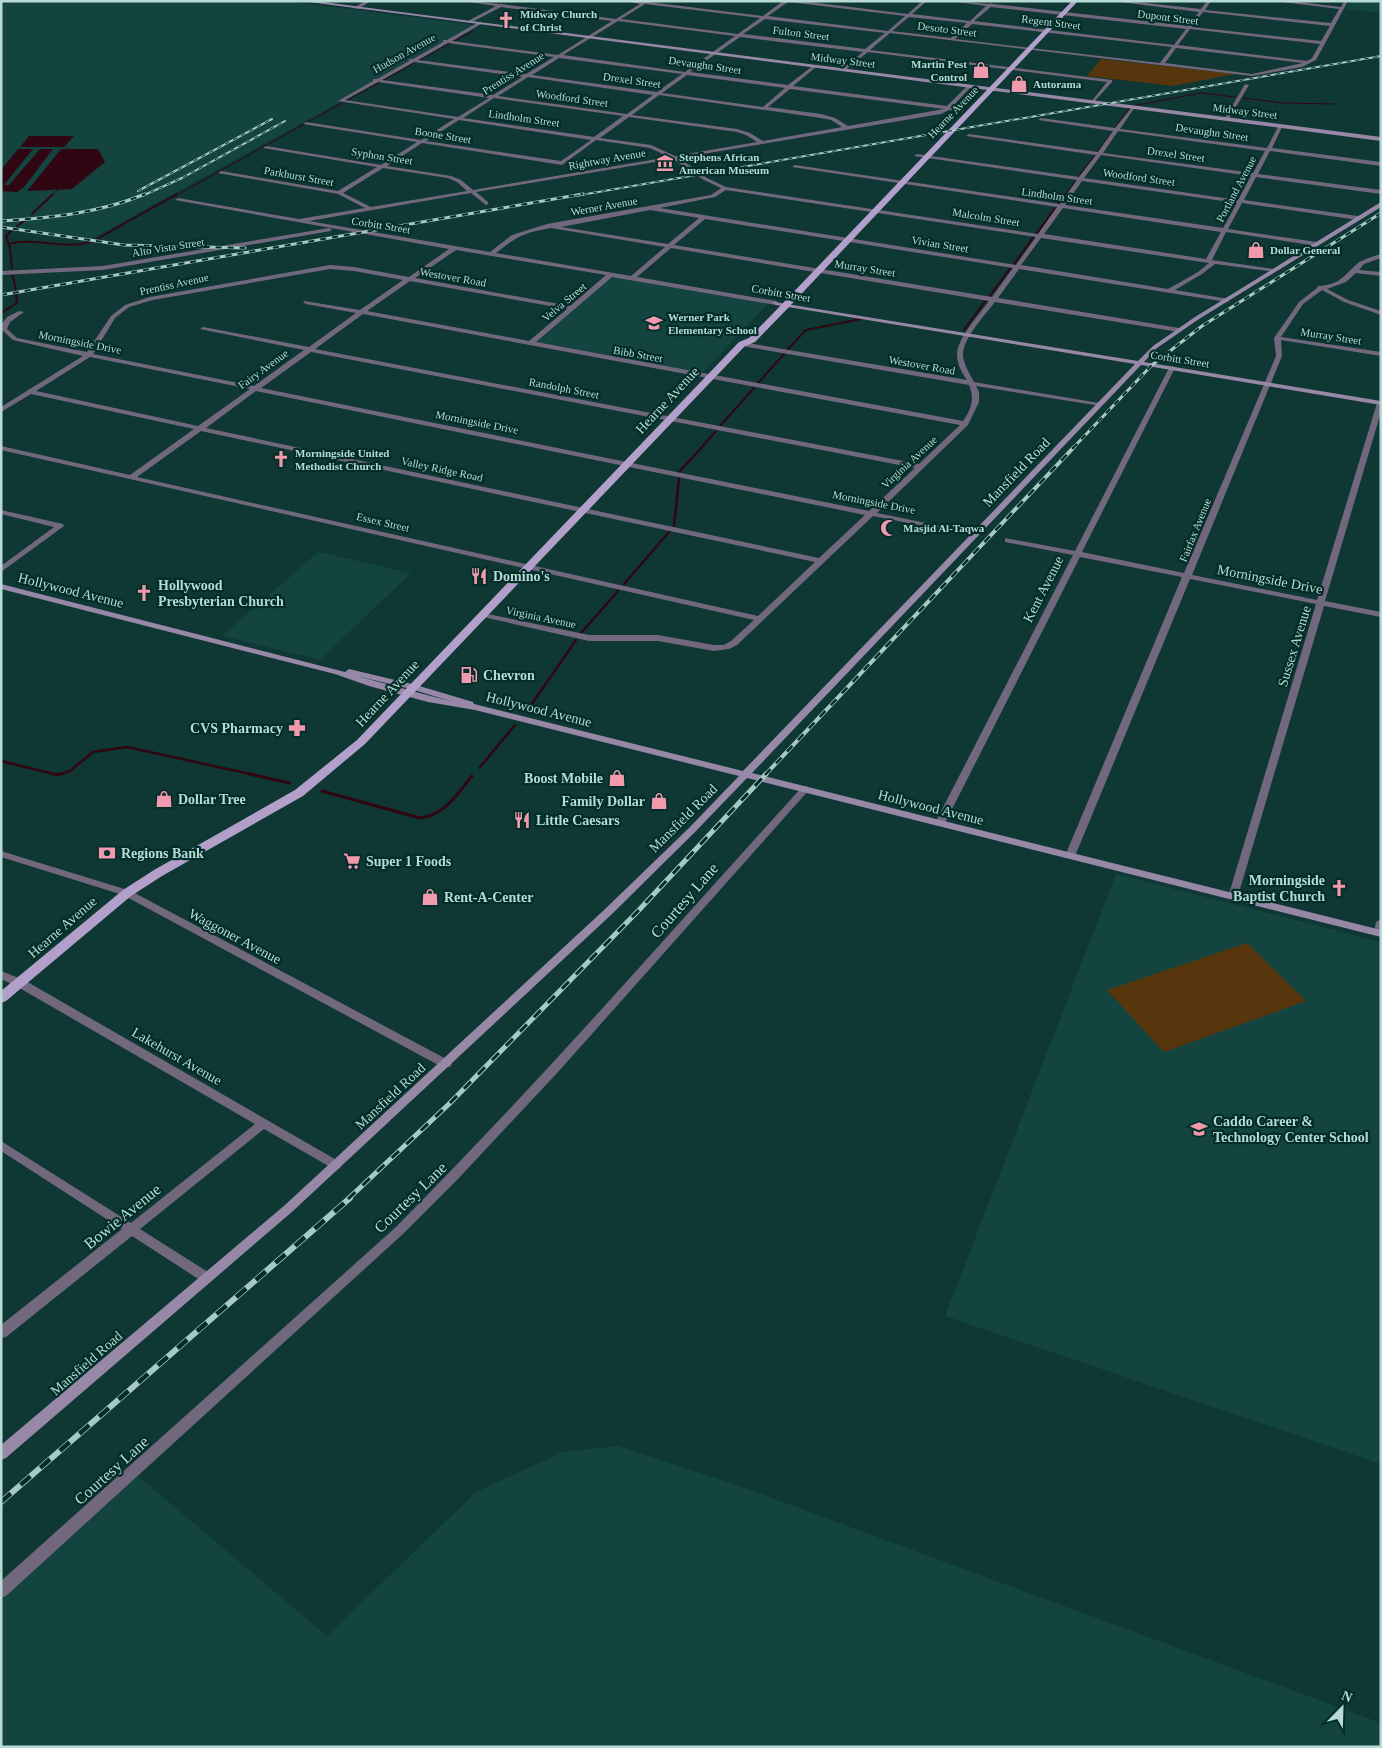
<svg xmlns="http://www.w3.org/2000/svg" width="1382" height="1748" font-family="'Times New Roman',serif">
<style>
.built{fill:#14443f}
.green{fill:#58360d}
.water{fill:#300613}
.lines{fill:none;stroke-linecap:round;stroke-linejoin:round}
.stream-far3{stroke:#300613;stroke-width:1}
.stream-far2{stroke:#300613;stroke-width:2}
.stream-far1{stroke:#300613;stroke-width:2.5}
.stream{stroke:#300613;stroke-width:3}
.street{fill:#72687d;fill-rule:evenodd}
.secondary{fill:#9788a8;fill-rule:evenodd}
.primary{fill:#b3a0ca;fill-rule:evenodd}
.rail-far4-casing{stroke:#a6c9c4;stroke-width:2}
.rail-far3-casing{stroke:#a6c9c4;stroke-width:3}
.rail-far2-casing{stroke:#a6c9c4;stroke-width:4}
.rail-far1-casing{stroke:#a6c9c4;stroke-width:5}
.rail-casing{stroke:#a6c9c4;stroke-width:6}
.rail-far4{stroke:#032d29;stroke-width:1;stroke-dasharray:4.5;stroke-linecap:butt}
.rail-far3{stroke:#032d29;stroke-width:2;stroke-dasharray:6;stroke-linecap:butt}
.rail-far2{stroke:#032d29;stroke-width:2.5;stroke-dasharray:8;stroke-linecap:butt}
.rail-far1{stroke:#032d29;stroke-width:3;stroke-dasharray:10;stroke-linecap:butt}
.rail{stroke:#032d29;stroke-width:4.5;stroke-dasharray:13;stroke-linecap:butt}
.labels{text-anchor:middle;stroke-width:4.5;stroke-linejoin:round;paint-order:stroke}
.far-poi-label{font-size:11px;font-weight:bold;fill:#b7dad5;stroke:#032d29;text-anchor:start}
.far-street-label{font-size:11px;fill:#b7dad5;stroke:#032d29}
.street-label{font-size:14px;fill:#b7dad5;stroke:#032d29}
.poi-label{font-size:14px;font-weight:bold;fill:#b7dad5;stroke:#032d29;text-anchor:start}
.near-street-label{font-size:16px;fill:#b7dad5;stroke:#032d29}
</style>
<rect width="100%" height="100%" fill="#0f3733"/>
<g class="built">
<polygon points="1,1 287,1 479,26 93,238 1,225"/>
<polygon points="1351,1 1381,1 1381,13 1346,9"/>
<polygon points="613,276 769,303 702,373 535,343"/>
<polygon points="318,552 411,573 320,660 222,636"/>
<polygon points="1116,874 1381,942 1381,1464 945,1316"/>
<polygon points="618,1446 734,1484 1381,1723 1381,1747 1,1747 1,1600 138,1476 327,1636 476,1492 563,1452"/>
</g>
<g class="green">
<polygon points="1101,59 1235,74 1173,86 1087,76"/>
<polygon points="1247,943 1306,1001 1164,1052 1107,990"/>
</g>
<g class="water">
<polygon points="29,136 74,136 64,147 20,147"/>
<polygon points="18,149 33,149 4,185 9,185 40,149 53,149 24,187 17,192 1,191 1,170"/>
<polygon points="61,149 98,149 105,162 72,189 27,191"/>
</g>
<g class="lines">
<g class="stream-far3">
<polyline points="454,41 473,31"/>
<polyline points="420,60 450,43"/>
<polyline points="384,80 416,62"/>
<polyline points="1243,98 1283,103 1334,104"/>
<polyline points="346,101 380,82"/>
<polyline points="1132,106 1201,93 1235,97"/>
<polyline points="1115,128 1129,108"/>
<polyline points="1097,152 1113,131"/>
<polyline points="1078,177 1095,155"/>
<polyline points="51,196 58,189"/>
<polyline points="175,196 342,103"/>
<polyline points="1064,196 1076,180"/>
</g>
<g class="stream-far2">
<polyline points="1058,204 1065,194"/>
<polyline points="32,214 53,194"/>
<polyline points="17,226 25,220"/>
<polyline points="11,231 6,236 10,248 12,268"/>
<polyline points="1037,233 1056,207"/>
<polyline points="95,240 177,194"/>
<path d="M9 244C36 237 63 250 90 242"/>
<polyline points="1014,264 1034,236"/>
<polyline points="12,273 16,290"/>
<polyline points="989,297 1011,267"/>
<polyline points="1,313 17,303 16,295"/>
<polyline points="964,330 986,300"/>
<polyline points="1,346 1,355"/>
<polyline points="788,349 806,330 861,319"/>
<polyline points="758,383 785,353"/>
<polyline points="720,426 754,388"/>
<polyline points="701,448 716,431"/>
</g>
<g class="stream-far1">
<polyline points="679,472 702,447"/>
<polyline points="674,526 679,478"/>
<polyline points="624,584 669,532"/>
<polyline points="581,633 618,591"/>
<polyline points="527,711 576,640"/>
<polyline points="1,761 58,775 70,771 93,752 127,747 255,775"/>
<polyline points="480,767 515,725"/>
</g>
<g class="stream">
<polyline points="54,774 61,774"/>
<polyline points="249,774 290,783"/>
<path d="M322 791 420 818C445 815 457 794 472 776"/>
</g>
<g class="street">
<polygon points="365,1 371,1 358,9 354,8"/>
<path d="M462 1 501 4 616 19 640 4 625 1H640L763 16 783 1H802L908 14 922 1H927L912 14 970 21 986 6 950 1 989 4 991 3 993 4 1188 26 1199 12 1112 1H1128L1201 9 1207 1H1211L1205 10 1331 23 1339 9 1274 1H1291L1341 7 1344 1H1348L1316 60 1302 67 1252 76 890 33 870 50 1112 80V82L1093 103 1091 102 1107 82 868 52 844 71 842 69 863 52 740 37 690 72 788 85 814 65 816 67 793 86 947 106 967 86 971 87 952 107 964 109 962 112 949 110 941 114 679 158 707 178 726 187 1038 234 1057 207 792 167 795 165 1060 204 1077 180 914 156 917 154 1079 177 1096 155 966 136 969 134 1098 152 1113 131 1038 120 1041 118 1115 128 1133 106 1135 107 1120 129 1267 148 1279 125H1283L1272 148 1381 162V166L1270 151 1258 174 1381 190V194L1256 177 1244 200 1358 216 1361 218 1358 220 1242 203 1228 229 1317 242 1320 244 1317 246 1226 232 1212 260 1274 269 1276 270V272L1215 264 1202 274 1175 290 1229 299V301L1227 302 1019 269 998 298 1179 328 1182 330 1179 332 995 302C985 315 962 339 963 356 964 365 970 374 974 382L1099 403 1101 404V406L976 386 979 392V402L968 425 877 513 975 533H978V537L873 516 737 645 729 649 714 651 658 641H589L483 617 479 615 483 613 589 635H658L714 645H724L731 641 754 620 1 450V446L130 475 194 429 31 394 1 412V407L83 356 13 340 2 330 1 325 7 317 19 311 24 312 10 322 7 329 17 338 87 352 111 316 125 305 150 297 330 265 354 267 409 277 449 249 175 200 178 198 299 219 365 208 338 194 218 173 221 171 338 191 377 167 263 148 266 146 381 165 417 142 303 124 306 122 421 140 454 119 338 101 373 81V79H377L409 61V59H413L443 42V40H447L477 23 481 24 452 41 558 55 612 21 501 7 470 23 468 21 496 6ZM788 2H789L905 16 888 31 768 16ZM645 4 760 18 738 34 621 19ZM991 7 1186 29 1174 45 974 21ZM1203 12 1330 26 1321 41 1192 27ZM909 17 967 23 951 38 892 31ZM765 19 885 33 865 49 743 34ZM618 21 735 36 685 72 563 55ZM972 24 1172 47 1160 63 955 39ZM1190 29 1320 44 1312 58 1307 61 1178 45ZM448 43 554 57 526 74 418 60ZM1176 48 1303 63 1252 74 1165 63ZM559 58 682 74 657 92 532 75ZM414 62 522 77 493 95 382 80ZM687 75 785 88 763 107 662 93ZM528 77 653 95 627 114 498 96ZM378 82 489 98 458 117 345 100ZM790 89 944 109 848 126 835 118 821 114 768 107ZM659 95 821 118 831 120 842 127 763 141 750 133 737 129 632 115ZM494 98 623 116 594 137 463 118ZM629 117 737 132 746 135 757 142 675 156 651 145 600 138ZM459 120 591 140 561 161 426 141ZM1118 131 1265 151 1253 173 1103 153ZM596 140 650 148 669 157 473 190 461 180 451 176 387 166 422 143 562 165ZM1101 155 1251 176 1238 200 1084 178ZM673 159 704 180 721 188 711 195 705 196 547 224 512 235 490 252 309 221 471 193 486 205 488 204V202L476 192ZM383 168 448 178 457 182 467 191 371 207 343 193ZM1082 181 1237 203 1223 228 1065 205ZM726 190 1036 237 1016 265 660 208 715 197ZM1063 208 1221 232 1206 259 1044 234ZM650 210 699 218 668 244 561 227ZM705 219 1013 268 992 297 674 245ZM551 228 665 247 631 276 496 253C518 236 523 233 551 228ZM1041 238 1209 263 1198 272 1168 289 1021 265ZM671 248 989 301C980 314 957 338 957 355 957 364 962 373 967 380L742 342 739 344 742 346 969 385C975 398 971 410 963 421L536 342 612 277 776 305 779 303 776 301 637 277ZM456 250 606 275 570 306 415 278ZM330 269 354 271 403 280 360 310 304 301 303 302 306 304 356 313 309 347 203 327 200 329 304 350 254 386 93 354 115 318 129 307 153 300ZM410 281 567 309 529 341 367 311ZM363 314 960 425 919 464 315 349ZM311 352 915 468 869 511 261 388ZM90 357 250 389 198 426 36 391ZM256 391 865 515 819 558 206 428ZM201 431 815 562 758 616 137 477Z"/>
<polygon points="1245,84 1249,85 1228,120 1224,120"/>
<polygon points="329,228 332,230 331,231 103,270 1,275 1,271 103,266"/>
<path d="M1381 254V258L1364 264 1359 270 1381 272V276L1356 273 1346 282 1327 289 1348 300 1381 311V315L1344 302 1322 290 1303 304 1281 337 1381 352V356L1281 340 1282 356 1192 575 1317 600 1377 403 1381 401V412L1325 601 1381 612V617L1324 606 1237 899H1229L1228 897 1316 604 1190 579 1075 856 1070 859 1065 856 1182 577 1080 557 945 823 940 826 937 825 935 823 1073 555 1005 542V538L1075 551 1169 368 1172 366 1175 368 1082 552 1184 573 1276 356 1274 338 1299 302 1317 288 1318 286C1340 285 1343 276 1358 263 1364 259 1374 256 1381 254Z"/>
<polygon points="1,510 63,524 64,526 1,572 1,566 54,527 1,514"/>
<path d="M805 786 808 787 810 789 808 791 559 1071 457 1180 404 1233 6 1596 1 1598V1581L396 1227C537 1085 668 935 802 787Z"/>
<polygon points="1,851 131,891 450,1061 452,1064 450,1067 442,1067 123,895 1,857"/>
<polygon points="1381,919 1381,936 1379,936 1374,933 1376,922"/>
<polygon points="1,971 24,980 340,1162 342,1165 340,1168 336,1170 332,1168 264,1129 140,1229 211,1274 213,1278 211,1282 207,1283 203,1282 132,1236 6,1337 1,1338 1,1325 122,1229 1,1151 1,1141 131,1223 255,1124 16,986 1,979"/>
</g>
<g class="secondary">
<polygon points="301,1 315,1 1381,137 1381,141"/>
<path d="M1381 202V207L1199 319 1157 348 1144 362 1381 401V405L1141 365 752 773 1381 930V937L747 778 695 832 612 914 293 1211 6 1458 1 1460V1445L285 1205 604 910 689 828 739 776 475 710 428 702 369 686 335 674 1 589V584L345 672 349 669 416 685 473 702 474 704 743 771 1135 364 776 305 773 303 774 302 1138 361 1153 346 1195 317ZM357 676 411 689 453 702Z"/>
</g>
<polygon class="primary" points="1072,1 1078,1 790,306 755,342 745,346 365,744 303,796 162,876 131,896 6,1001 1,1003 1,991 123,890 154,870 295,790 357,740 739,342 749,338 784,302"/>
<g class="rail-far4-casing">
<g id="rail-far4">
<polyline points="138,191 272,119"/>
<polyline points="142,196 182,178 285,121"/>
<polyline points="575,196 1381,56"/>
</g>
</g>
<g class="rail-far3-casing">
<g id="rail-far3">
<path d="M1 221C50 218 100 213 145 194"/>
<polyline points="1,227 124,245 245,248"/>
<polyline points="1,295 583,194"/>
<polyline points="1073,448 1152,365 1202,326 1381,213"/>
</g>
</g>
<g class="rail-far2-casing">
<polyline id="rail-far2" points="765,775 1074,447"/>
</g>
<g class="rail-far1-casing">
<polyline id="rail-far1" points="348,1199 449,1104 639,910 766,774"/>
</g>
<g class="rail-casing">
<polyline id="rail" points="1,1502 350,1198"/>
</g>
<use href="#rail-far4" class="rail-far4"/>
<use href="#rail-far3" class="rail-far3"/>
<use href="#rail-far2" class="rail-far2"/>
<use href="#rail-far1" class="rail-far1"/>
<use href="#rail" class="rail"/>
</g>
<defs>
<g id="church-bare" transform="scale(1.35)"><path d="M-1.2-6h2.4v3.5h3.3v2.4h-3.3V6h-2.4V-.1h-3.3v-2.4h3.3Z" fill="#f29aad" stroke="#032d29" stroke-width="2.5" paint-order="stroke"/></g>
<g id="shop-bare" transform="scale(1.35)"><path d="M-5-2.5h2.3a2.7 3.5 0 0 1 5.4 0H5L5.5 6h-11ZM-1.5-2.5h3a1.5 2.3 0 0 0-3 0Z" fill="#f29aad" stroke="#032d29" stroke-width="2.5" paint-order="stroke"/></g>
<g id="museum-bare" transform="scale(1.35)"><path d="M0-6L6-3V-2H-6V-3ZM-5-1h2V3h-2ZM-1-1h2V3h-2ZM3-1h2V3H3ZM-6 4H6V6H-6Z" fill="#f29aad" stroke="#032d29" stroke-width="2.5" paint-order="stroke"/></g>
<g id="school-bare" transform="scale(1.35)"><path d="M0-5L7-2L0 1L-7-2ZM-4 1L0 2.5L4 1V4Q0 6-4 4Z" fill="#f29aad" stroke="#032d29" stroke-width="2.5" paint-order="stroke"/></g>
<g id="mosque-bare" transform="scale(1.35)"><path d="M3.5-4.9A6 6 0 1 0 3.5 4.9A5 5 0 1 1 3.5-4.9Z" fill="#f29aad" stroke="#032d29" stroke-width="2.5" paint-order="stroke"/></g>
<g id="restaurant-bare" transform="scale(1.35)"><path d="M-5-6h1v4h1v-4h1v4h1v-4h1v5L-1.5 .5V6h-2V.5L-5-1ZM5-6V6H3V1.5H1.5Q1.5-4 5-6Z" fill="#f29aad" stroke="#032d29" stroke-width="2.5" paint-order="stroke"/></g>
<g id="fuel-bare" transform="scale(1.35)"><path d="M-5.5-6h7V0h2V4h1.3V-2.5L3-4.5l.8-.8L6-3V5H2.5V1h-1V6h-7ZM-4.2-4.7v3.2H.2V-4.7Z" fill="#f29aad" stroke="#032d29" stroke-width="2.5" paint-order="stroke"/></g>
<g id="pharmacy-bare" transform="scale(1.35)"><path d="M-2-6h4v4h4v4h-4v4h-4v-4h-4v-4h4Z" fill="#f29aad" stroke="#032d29" stroke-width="2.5" paint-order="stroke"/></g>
<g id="bank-bare" transform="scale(1.35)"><path d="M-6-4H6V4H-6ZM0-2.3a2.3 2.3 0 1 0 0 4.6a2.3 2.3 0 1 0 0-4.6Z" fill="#f29aad" stroke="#032d29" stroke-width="2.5" paint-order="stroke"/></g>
<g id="supermarket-bare" transform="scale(1.35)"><path d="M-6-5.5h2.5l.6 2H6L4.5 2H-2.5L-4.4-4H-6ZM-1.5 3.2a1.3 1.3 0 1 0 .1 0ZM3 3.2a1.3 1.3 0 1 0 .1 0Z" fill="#f29aad" stroke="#032d29" stroke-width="2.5" paint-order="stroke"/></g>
</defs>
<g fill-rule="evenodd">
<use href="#church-bare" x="506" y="20"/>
<use href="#shop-bare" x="981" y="70"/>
<use href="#shop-bare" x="1019" y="84"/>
<use href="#museum-bare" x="665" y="163"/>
<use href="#shop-bare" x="1256" y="250"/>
<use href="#school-bare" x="654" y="323"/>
<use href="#church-bare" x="281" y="459"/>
<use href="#mosque-bare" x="889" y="528"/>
<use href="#restaurant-bare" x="479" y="576"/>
<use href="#church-bare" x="144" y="593"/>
<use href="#fuel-bare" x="469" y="675"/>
<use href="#pharmacy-bare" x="297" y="728"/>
<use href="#shop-bare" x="617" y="778"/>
<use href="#shop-bare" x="164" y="799"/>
<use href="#shop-bare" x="659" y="801"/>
<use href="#restaurant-bare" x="522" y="820"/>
<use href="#bank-bare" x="107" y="853"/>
<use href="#supermarket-bare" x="352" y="861"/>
<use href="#church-bare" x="1339" y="888"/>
<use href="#shop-bare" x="430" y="897"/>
<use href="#school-bare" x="1199" y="1129"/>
</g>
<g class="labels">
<g class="far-poi-label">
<text x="520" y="18">Midway Church<tspan x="520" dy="13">of Christ</tspan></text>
<text x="967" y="68" text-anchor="end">Martin Pest<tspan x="967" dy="13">Control</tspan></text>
<text x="1033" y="88">Autorama</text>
<text x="679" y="161">Stephens African<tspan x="679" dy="13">American Museum</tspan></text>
<text x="1270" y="254">Dollar General</text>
<text x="668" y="321">Werner Park<tspan x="668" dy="13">Elementary School</tspan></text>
<text x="295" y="457">Morningside United<tspan x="295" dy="13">Methodist Church</tspan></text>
<text x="903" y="532">Masjid Al-Taqwa</text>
</g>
<g class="far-street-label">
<text transform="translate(1168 17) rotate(7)" y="4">Dupont Street</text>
<text transform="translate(1051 22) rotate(7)" y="4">Regent Street</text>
<text transform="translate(947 29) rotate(7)" y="4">Desoto Street</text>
<text transform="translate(801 33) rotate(7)" y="4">Fulton Street</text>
<text transform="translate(404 53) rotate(-29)" y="4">Hudson Avenue</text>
<text transform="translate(843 60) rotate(7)" y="4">Midway Street</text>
<text transform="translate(705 65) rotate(8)" y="4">Devaughn Street</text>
<text transform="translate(513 73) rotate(-32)" y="4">Prentiss Avenue</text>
<text transform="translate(632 80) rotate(8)" y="4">Drexel Street</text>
<text transform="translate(572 98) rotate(8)" y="4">Woodford Street</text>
<text transform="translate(1245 111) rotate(7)" y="4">Midway Street</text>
<text transform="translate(953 112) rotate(-46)" y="4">Hearne Avenue</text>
<text transform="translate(524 118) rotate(8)" y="4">Lindholm Street</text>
<text transform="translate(1212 132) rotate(8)" y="4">Devaughn Street</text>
<text transform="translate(443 135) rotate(9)" y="4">Boone Street</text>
<text transform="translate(1176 154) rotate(8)" y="4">Drexel Street</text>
<text transform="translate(382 156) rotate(9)" y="4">Syphon Street</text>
<text transform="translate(607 159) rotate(-10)" y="4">Rightway Avenue</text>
<text transform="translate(299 176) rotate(10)" y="4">Parkhurst Street</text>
<text transform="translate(1139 177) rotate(8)" y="4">Woodford Street</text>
<text transform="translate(1236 189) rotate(-62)" y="4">Portland Avenue</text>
<text transform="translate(1057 196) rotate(8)" y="4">Lindholm Street</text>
<text transform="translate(604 206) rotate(-10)" y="4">Werner Avenue</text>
<text transform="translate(986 217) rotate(9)" y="4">Malcolm Street</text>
<text transform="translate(381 225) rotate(9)" y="4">Corbitt Street</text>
<text transform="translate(940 244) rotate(9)" y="4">Vivian Street</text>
<text transform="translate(168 247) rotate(-9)" y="4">Alto Vista Street</text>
<text transform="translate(865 268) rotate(9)" y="4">Murray Street</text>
<text transform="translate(453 277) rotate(10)" y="4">Westover Road</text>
<text transform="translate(174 284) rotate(-12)" y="4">Prentiss Avenue</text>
<text transform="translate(781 293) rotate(10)" y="4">Corbitt Street</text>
<text transform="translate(564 302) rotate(-40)" y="4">Velva Street</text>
<text transform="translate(1331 336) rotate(9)" y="4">Murray Street</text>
<text transform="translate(80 342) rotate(11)" y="4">Morningside Drive</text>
<text transform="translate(638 354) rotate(10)" y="4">Bibb Street</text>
<text transform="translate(1180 359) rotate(9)" y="4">Corbitt Street</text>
<text transform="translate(922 365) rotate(10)" y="4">Westover Road</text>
<text transform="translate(263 369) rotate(-36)" y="4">Fairy Avenue</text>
<text transform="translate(564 388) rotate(11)" y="4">Randolph Street</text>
<text transform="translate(477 422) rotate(11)" y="4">Morningside Drive</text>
<text transform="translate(909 462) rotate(-43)" y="4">Virginia Avenue</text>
<text transform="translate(442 469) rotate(12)" y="4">Valley Ridge Road</text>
<text transform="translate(874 502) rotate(11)" y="4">Morningside Drive</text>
<text transform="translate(383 522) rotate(13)" y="4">Essex Street</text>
<text transform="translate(1195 530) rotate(-68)" y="4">Fairfax Avenue</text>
<text transform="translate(541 617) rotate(12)" y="4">Virginia Avenue</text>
</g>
<g class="street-label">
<text transform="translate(667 400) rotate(-47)" y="5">Hearne Avenue</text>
<text transform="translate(1016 472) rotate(-46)" y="5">Mansfield Road</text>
<text transform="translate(1270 579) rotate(11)" y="5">Morningside Drive</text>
<text transform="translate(1043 589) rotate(-63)" y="5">Kent Avenue</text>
<text transform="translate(71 590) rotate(14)" y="5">Hollywood Avenue</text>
<text transform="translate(1294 646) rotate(-73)" y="5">Sussex Avenue</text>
<text transform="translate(387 693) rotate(-47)" y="5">Hearne Avenue</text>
<text transform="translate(539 709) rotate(14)" y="5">Hollywood Avenue</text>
<text transform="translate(931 807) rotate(14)" y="5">Hollywood Avenue</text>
<text transform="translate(683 818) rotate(-45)" y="5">Mansfield Road</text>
<text transform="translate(62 927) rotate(-41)" y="5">Hearne Avenue</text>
<text transform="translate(235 936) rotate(28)" y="5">Waggoner Avenue</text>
<text transform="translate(177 1056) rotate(30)" y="5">Lakehurst Avenue</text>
<text transform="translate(390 1096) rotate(-43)" y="5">Mansfield Road</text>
<text transform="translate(86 1363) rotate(-41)" y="5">Mansfield Road</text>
</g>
<g class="poi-label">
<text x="493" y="581">Domino's</text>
<text x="158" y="590">Hollywood<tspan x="158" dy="16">Presbyterian Church</tspan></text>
<text x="483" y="680">Chevron</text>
<text x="283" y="733" text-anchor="end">CVS Pharmacy</text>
<text x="603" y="783" text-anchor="end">Boost Mobile</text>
<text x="178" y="804">Dollar Tree</text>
<text x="645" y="806" text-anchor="end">Family Dollar</text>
<text x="536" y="825">Little Caesars</text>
<text x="121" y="858">Regions Bank</text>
<text x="366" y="866">Super 1 Foods</text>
<text x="1325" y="885" text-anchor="end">Morningside<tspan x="1325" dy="16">Baptist Church</tspan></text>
<text x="444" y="902">Rent-A-Center</text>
<text x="1213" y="1126">Caddo Career &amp;<tspan x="1213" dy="16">Technology Center School</tspan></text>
</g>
<g class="near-street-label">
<text transform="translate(684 900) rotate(-49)" y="6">Courtesy Lane</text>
<text transform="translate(410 1197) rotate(-44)" y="6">Courtesy Lane</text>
<text transform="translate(122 1216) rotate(-39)" y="6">Bowie Avenue</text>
<text transform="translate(111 1470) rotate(-42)" y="6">Courtesy Lane</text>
</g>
</g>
<rect width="1382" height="1748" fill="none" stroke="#b7dad5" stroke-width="5"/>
<g transform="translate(1342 1708) rotate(23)" stroke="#032d29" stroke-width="4" paint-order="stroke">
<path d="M0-4L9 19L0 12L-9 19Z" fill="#b7dad5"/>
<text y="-8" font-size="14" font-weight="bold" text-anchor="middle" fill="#b7dad5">N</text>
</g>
</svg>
